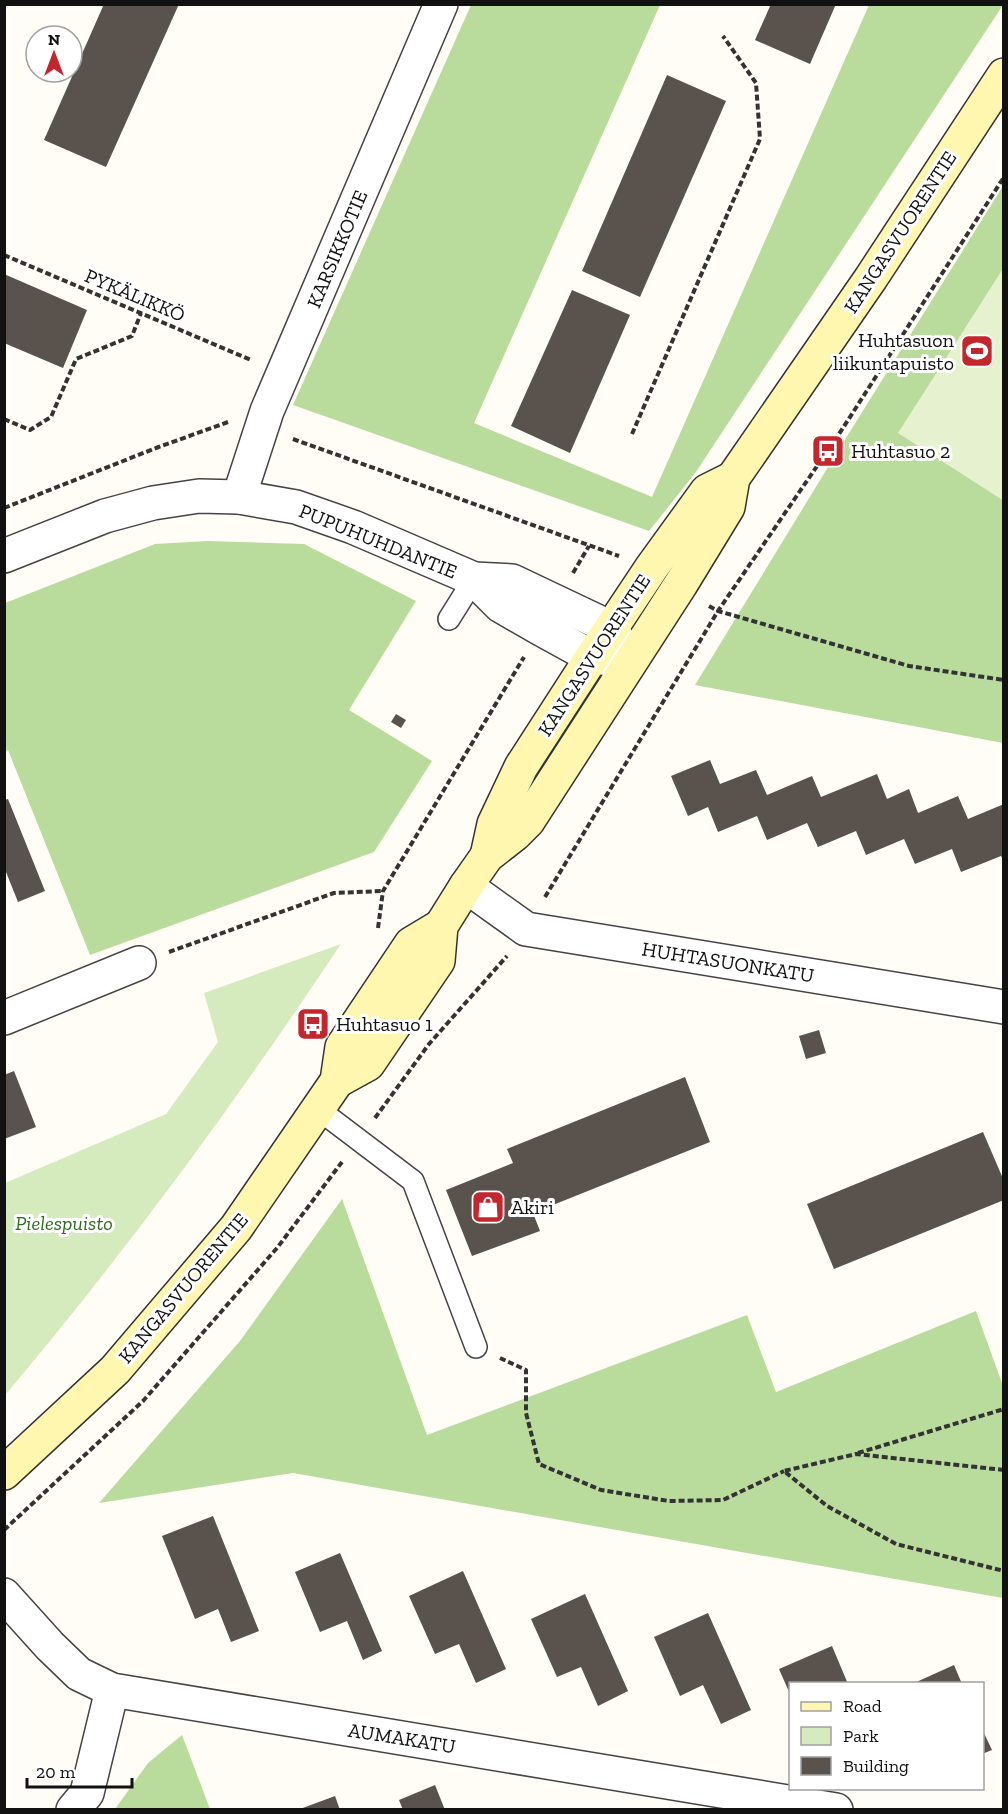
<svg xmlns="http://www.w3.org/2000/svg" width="1008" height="1814" font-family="'Zilla Slab',serif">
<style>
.green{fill:#d5ebbd}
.forest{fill:#b9dc9c}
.pitch{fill:#e6f2cf}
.building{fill:#5a524d}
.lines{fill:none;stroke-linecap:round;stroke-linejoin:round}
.service-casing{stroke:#444;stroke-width:24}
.minor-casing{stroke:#444;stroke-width:36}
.tertiary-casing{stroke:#444;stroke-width:36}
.secondary-casing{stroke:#333;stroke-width:36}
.path{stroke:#333;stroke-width:4;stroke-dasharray:6 3;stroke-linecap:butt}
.service{stroke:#fff;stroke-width:21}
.minor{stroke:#fff;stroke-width:33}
.tertiary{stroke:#fff;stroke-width:33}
.secondary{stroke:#fff6b0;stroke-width:33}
.labels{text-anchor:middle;stroke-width:6;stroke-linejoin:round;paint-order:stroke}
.street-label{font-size:20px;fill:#111;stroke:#fff}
.poi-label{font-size:20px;fill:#111;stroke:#fff;text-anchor:start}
.park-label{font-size:20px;font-style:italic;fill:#2f6b1f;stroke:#fff}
</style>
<rect width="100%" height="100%" fill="#fffdf5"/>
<path class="green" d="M341 944C237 1100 126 1252 5 1395V1183L166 1114 218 1042 204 993Z"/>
<g class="forest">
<polygon points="471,5 660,5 474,423 652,497 869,5 1003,5 696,472 649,531 293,405"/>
<polygon points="1003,186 1003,269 899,433 1003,500 1003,743 695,685 836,454"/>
<polygon points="208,541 304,544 416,601 349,710 432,761 374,852 90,955 8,750 5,751 5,603 155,544"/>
<polygon points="342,1199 427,1435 747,1315 776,1392 976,1311 1003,1386 1003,1598 293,1473 99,1503 240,1341"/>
<polygon points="182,1735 210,1809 115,1809 148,1763"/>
</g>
<polygon class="pitch" points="1003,269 1003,500 898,433"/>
<g class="building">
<polygon points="104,4 179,4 106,167 44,140"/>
<polygon points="771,4 836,4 810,64 755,40"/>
<polygon points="667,75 726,101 640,297 582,271"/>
<polygon points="4,274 87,310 63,368 4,343"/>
<polygon points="572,290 630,315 570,453 511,426"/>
<polygon points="396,714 406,720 401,728 391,722"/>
<polygon points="710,760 720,784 756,770 767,795 812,776 821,797 877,774 887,799 909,789 918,813 958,796 968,819 1004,804 1004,861 1001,856 961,872 952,849 915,864 904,839 866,855 856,831 818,847 807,823 767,840 757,816 718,832 708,807 688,816 671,776"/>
<polygon points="8,799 45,891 18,902 6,872 4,873 4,800"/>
<polygon points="819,1030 826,1053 806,1059 799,1036"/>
<polygon points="14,1071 36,1127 4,1139 4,1075"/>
<polygon points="685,1077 710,1142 533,1213 540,1231 472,1256 446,1190 513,1163 507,1149"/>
<polygon points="983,1132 1004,1181 1004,1200 834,1269 807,1204"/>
<polygon points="213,1516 259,1631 231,1642 218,1609 195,1619 162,1536"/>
<polygon points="340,1553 382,1651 363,1660 347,1621 320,1632 295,1572"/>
<polygon points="463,1571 506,1669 476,1683 459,1644 435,1654 409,1596"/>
<polygon points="585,1594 628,1691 598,1706 581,1667 557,1677 531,1619"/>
<polygon points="708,1613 751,1710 721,1724 703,1685 680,1696 654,1637"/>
<polygon points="832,1646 848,1684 790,1684 790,1694 779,1669"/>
<polygon points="954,1665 962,1684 912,1684"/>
<polygon points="982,1729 992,1750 982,1754"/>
<polygon points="435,1785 445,1810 403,1810 399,1800"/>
<polygon points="335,1796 340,1810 300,1810 300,1809"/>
</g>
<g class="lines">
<g class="service-casing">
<g id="service">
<polyline points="449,619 474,579"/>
<polyline points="318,1109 413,1181 476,1347"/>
</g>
</g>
<g class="minor-casing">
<g id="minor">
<polyline points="239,497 267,411 441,4"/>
<polyline points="466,886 526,929 1004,1007"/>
<polyline points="4,1018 139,963"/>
<polyline points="4,1595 50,1646 79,1674 112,1690 836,1810"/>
<polyline points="73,1810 87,1793 112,1690"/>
</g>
</g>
<g class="tertiary-casing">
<g id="tertiary">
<polyline points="4,556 105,516 153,503 199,496 239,497 296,507 353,527 474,579 512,581 611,628 625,652"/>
<polyline points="474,579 501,606 541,629 592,657 621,660"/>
</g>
</g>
<g class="secondary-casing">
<g id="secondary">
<polyline points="487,856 494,824 521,767 592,657 652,567 707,491 733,478"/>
<polyline points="337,1081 368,1064 438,961 441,926 466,886 487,856 515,834 528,821 681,584 728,507 733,478 871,278 1004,75"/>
<polyline points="4,1473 115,1370 236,1228 337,1081 342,1047 411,944 441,926"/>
</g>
</g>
<g class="path">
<polyline points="4,255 251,360"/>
<polyline points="4,419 30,430 51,417 76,359 132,336 141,313"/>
<polyline points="632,434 760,139 756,83 723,36"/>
<polyline points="293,439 619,556"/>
<polyline points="4,508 156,448 228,422"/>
<polyline points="573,573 589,546"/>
<polyline points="709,606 718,611 909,666 1004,680"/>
<polyline points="545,897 718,611 841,431 1004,177"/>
<polyline points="378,928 383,891 524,657"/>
<polyline points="169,952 334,893 383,891"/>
<polyline points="375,1118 429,1044 507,956"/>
<polyline points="500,1358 526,1370 526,1413 539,1464 601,1490 669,1501 723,1500 784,1471"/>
<polyline points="858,1453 1004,1409"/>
<polyline points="1004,1470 856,1454 784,1471 827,1506 896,1544 1004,1571"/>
<polyline points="4,1530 143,1401 277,1248 342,1162"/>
</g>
<use href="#service" class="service"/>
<use href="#minor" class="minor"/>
<use href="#tertiary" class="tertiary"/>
<use href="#secondary" class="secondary"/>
</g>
<defs>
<g id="stadium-square" transform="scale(1.725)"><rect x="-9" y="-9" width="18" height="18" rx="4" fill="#c4262e" stroke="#fff"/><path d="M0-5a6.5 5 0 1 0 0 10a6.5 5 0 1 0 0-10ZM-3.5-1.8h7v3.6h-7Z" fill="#fff"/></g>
<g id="bus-square" transform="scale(1.725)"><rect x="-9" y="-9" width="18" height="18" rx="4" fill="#c4262e" stroke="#fff"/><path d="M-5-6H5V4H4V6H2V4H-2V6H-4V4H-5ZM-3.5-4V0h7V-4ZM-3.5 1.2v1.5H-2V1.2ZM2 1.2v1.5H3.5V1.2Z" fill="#fff"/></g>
<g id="shop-square" transform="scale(1.725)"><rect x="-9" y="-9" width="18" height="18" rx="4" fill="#c4262e" stroke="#fff"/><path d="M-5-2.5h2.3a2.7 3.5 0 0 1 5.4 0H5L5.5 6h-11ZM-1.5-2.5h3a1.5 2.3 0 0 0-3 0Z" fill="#fff"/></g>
</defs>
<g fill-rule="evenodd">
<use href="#stadium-square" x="977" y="351"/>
<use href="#bus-square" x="828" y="451"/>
<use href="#bus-square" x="313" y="1024"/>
<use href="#shop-square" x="488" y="1207"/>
</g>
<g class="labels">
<g class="street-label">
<text transform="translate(900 232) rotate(-57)" y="7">KANGASVUORENTIE</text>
<text transform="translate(337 249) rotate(-67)" y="7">KARSIKKOTIE</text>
<text transform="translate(135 295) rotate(23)" y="7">PYKÄLIKKÖ</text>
<text transform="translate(378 541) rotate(22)" y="7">PUPUHUHDANTIE</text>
<text transform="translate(594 655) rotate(-57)" y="7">KANGASVUORENTIE</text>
<text transform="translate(728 962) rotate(9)" y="7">HUHTASUONKATU</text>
<text transform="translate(183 1288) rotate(-50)" y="7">KANGASVUORENTIE</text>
<text transform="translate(402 1738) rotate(9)" y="7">AUMAKATU</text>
</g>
<g class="poi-label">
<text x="954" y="347" text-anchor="end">Huhtasuon<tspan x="954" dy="23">liikuntapuisto</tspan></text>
<text x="851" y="458">Huhtasuo 2</text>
<text x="336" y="1031">Huhtasuo 1</text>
<text x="511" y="1214">Akiri</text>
</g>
<g class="park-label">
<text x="64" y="1230">Pielespuisto</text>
</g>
</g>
<rect width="1008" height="1814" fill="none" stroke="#111111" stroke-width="12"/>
<rect x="789" y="1682" width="195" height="108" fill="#ffffff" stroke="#a0a0a0" stroke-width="1.5"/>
<rect x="801" y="1702" width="30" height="9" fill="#fff6b0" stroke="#a0a0a0" stroke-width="1.5"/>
<text x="843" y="1712" font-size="18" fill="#111111">Road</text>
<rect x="801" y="1727" width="30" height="18" fill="#d5ebbd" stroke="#a0a0a0" stroke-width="1.5"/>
<text x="843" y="1742" font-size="18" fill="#111111">Park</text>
<rect x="801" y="1757" width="30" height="18" fill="#5a524d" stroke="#a0a0a0" stroke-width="1.5"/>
<text x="843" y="1772" font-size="18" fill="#111111">Building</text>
<g transform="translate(54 54)"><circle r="28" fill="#ffffff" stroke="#a0a0a0" stroke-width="1.5"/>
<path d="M0-4.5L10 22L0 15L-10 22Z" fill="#c4262e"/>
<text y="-9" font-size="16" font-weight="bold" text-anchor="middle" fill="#111111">N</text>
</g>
<path d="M27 1778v9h105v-9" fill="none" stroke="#111111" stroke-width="3"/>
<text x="36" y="1778" font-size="18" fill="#111111" stroke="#ffffff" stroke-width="4.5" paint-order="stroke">20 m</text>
</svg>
